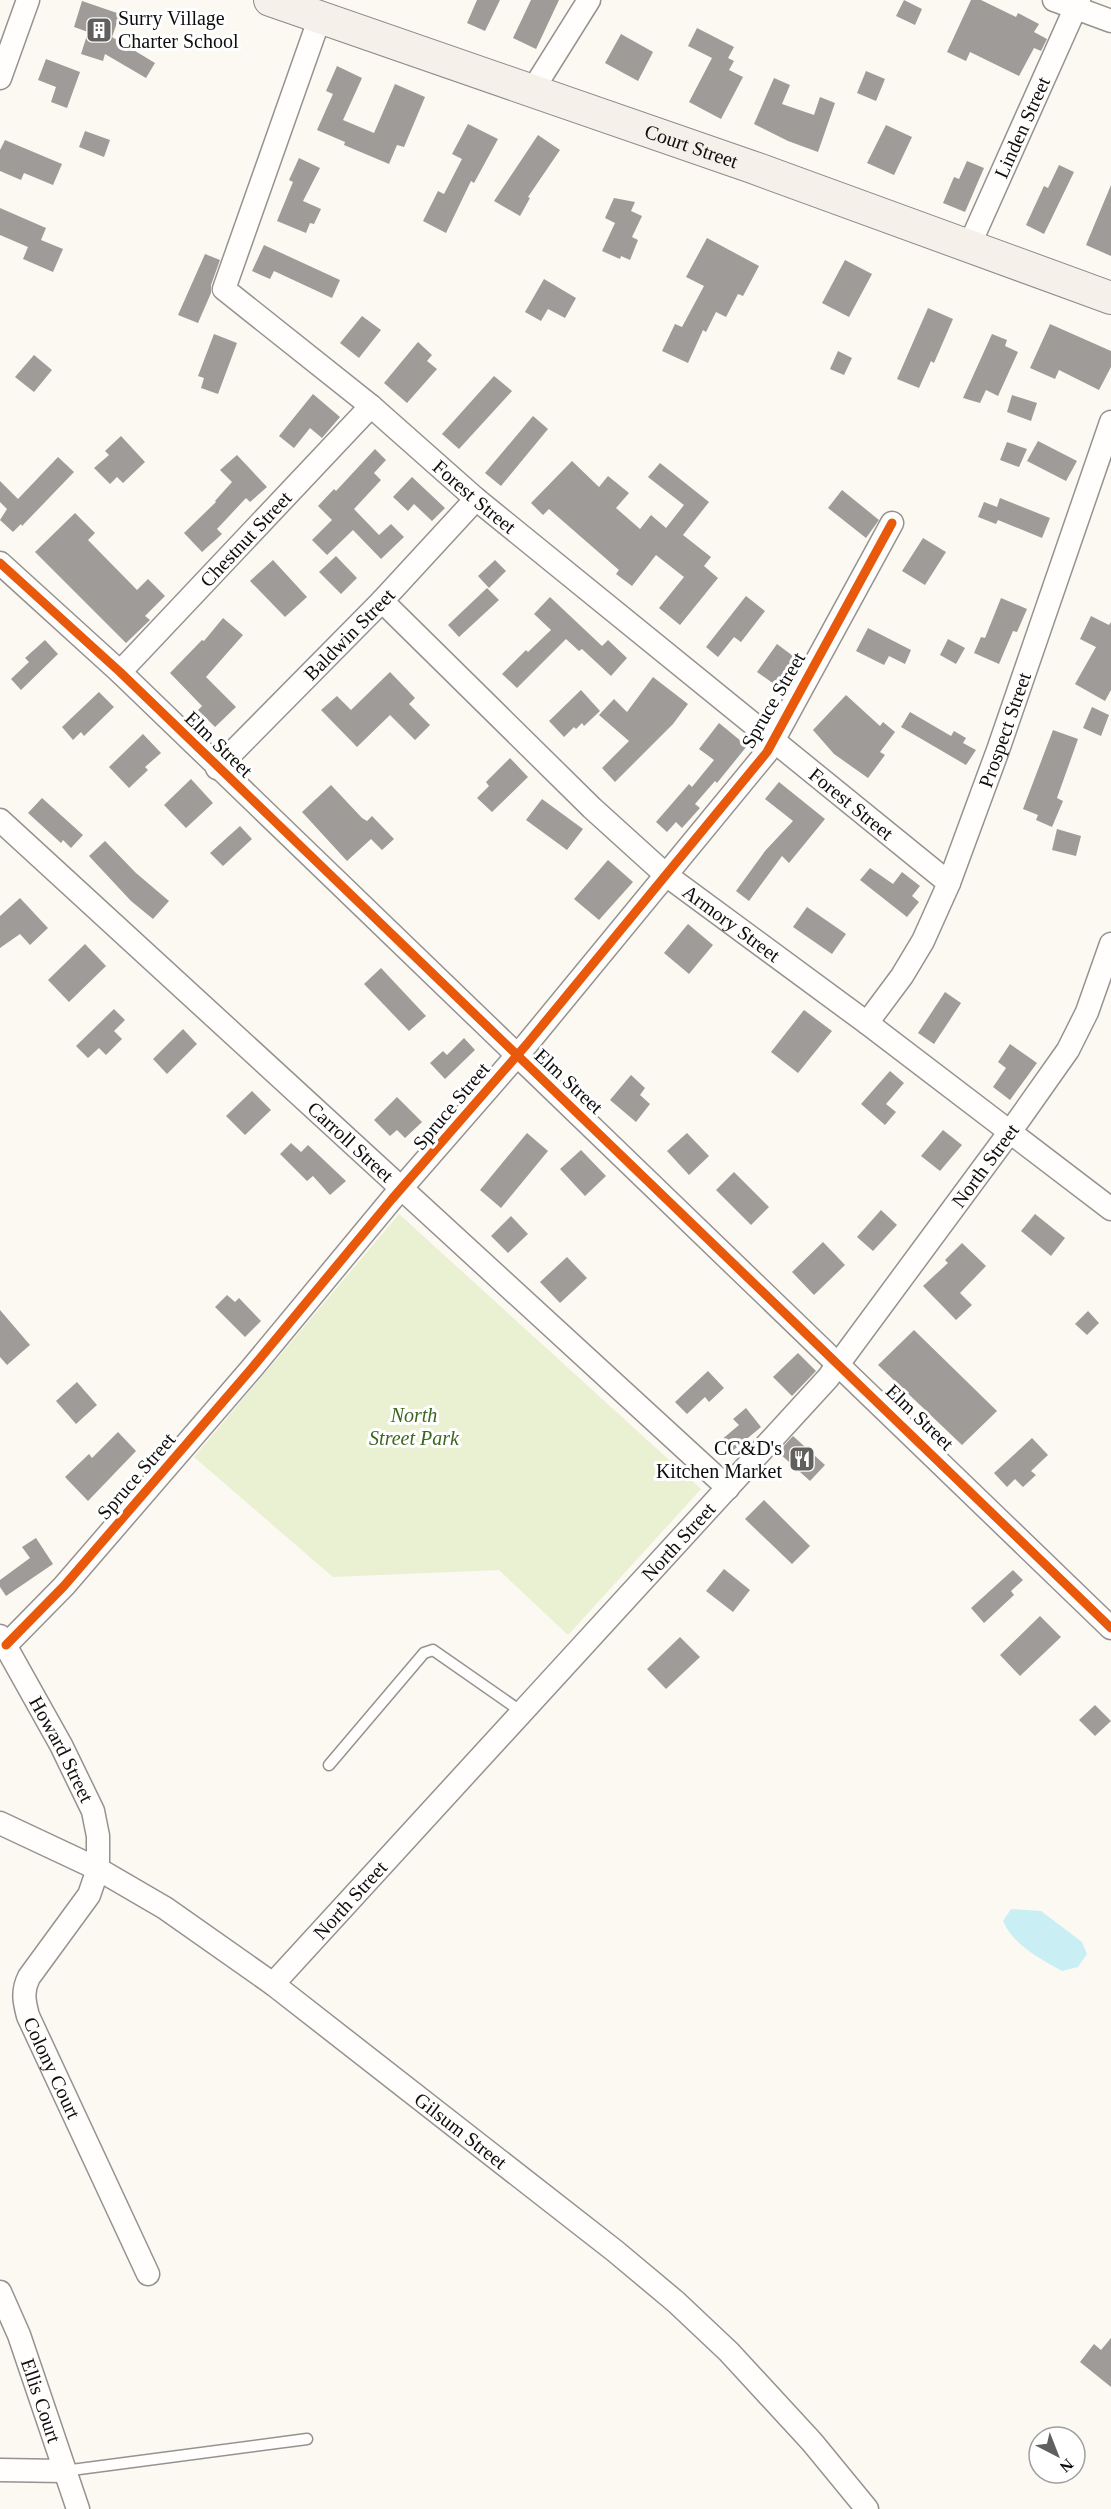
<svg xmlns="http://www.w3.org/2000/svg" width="1111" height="2509" font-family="'Times New Roman',serif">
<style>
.green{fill:#eaf0d2}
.water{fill:#c9eff5}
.building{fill:#9f9b98}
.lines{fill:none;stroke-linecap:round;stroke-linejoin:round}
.lane-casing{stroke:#959391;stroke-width:13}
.street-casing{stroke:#959391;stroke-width:25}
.secondary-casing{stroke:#8c8a87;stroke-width:34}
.lane{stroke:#fffefd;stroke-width:10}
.street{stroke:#fffefd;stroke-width:22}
.secondary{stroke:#f5f1ea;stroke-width:32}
.cycleway-casing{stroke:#fff;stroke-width:13}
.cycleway{stroke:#e8590c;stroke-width:9}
.labels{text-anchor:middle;stroke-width:6;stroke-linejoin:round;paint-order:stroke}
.poi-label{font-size:20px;fill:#0e0e0e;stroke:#fff;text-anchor:start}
.street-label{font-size:20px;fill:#0e0e0e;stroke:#fff}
.park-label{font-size:20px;font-style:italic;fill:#3b661e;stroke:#fff}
</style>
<rect width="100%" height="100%" fill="#fcf8f2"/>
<polygon class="green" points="399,1214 701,1489 568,1635 499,1570 333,1577 194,1457"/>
<path class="water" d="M1011 1909 1041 1911 1082 1942 1087 1954 1078 1967 1062 1971C1041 1959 1013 1945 1003 1921Z"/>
<g class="building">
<polygon points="477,0 500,0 485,31 467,23"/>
<polygon points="531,0 559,0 536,49 513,38"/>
<polygon points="904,0 922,9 915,25 896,16"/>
<polygon points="971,0 981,0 1016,17 1018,13 1039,24 1034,32 1047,39 1041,51 1034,48 1019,76 970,52 966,61 947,52"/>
<polygon points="82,1 120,14 112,37 155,63 146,78 105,54 103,61 81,54 88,32 74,27"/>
<polygon points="697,28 734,47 728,58 734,61 729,70 743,77 721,119 689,102 712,58 688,46"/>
<polygon points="621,34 653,52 638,81 605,63"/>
<polygon points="46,59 80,72 67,108 51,102 56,87 38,80"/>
<polygon points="337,66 362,78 343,120 374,133 395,84 425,97 404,147 397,145 389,164 344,145 345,142 317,130 333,94 326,91"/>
<polygon points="866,71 885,79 876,101 857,93"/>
<polygon points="774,78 790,85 782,104 814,115 820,97 835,103 818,152 788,141 754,124"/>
<polygon points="468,124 498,139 474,183 471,181 446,233 423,221 438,191 444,194 462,159 452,154"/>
<polygon points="886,125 912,137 894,175 867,163"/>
<polygon points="85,131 110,140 104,157 79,147"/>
<polygon points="538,135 560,150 528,197 530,198 520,216 494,201"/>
<polygon points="5,140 62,164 53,185 24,173 21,180 0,171 0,150"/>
<polygon points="299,158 320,168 303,201 321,209 314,224 310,223 306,233 277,221 293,182 289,180"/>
<polygon points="967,161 984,168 965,212 943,203 954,177 959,179"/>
<polygon points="1059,165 1074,172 1044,234 1026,225 1044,186 1048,188"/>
<polygon points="1111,185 1111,256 1086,245"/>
<polygon points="614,198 635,202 631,211 642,216 632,237 638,240 630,260 621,256 620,259 602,251 615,223 605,218"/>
<polygon points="0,208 46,228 41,240 63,249 53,272 23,259 28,247 0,235"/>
<polygon points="707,238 759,266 743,296 738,294 726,317 716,312 706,332 703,330 688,363 662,351 675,324 682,327 704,286 686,277"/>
<polygon points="264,245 340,280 332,298 274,271 270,279 252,271"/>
<polygon points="205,254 220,260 211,285 211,293 198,323 178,315"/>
<polygon points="845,260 872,274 849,317 822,303"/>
<polygon points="544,279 576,298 565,318 548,309 541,321 525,312"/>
<polygon points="928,308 953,319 934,363 931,361 919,388 897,379"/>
<polygon points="362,316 381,330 359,358 340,343"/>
<polygon points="1050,324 1111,351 1111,367 1099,390 1059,370 1055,379 1030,368"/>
<polygon points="214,334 237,343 218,394 201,388 204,378 198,376"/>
<polygon points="992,334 1007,340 1005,346 1018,352 998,396 986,390 980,403 963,398"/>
<polygon points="418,342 432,355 427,361 437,369 407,403 384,383"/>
<polygon points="838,351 852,358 844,375 830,369"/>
<polygon points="34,355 52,370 34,392 15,377"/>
<polygon points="494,376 512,391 459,449 442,434"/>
<polygon points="313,394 340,417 322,438 310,428 294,448 279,436"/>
<polygon points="1012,395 1037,403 1031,421 1007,412"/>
<polygon points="533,416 548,429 501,486 485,473"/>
<polygon points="121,436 145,462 123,483 117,477 110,484 94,468 109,455 105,451"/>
<polygon points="1038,441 1077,461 1066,481 1027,461"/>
<polygon points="1007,442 1027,449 1019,467 1000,460"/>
<polygon points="375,449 386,460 374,473 381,480 354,509 379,535 391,524 404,537 381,559 353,530 327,555 312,540 332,520 318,506 334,489 336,491"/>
<polygon points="237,455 267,487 250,502 246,498 217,529 222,534 202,552 184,533 216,502 215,501 232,482 220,470"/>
<polygon points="58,457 74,472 22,526 21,524 13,532 0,520 7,509 0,502 0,481 18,499"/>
<polygon points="572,461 599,487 608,476 629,493 616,508 640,529 651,515 666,528 684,505 648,477 660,463 709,502 683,535 711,557 704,566 718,578 680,625 659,608 684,577 656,555 632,586 616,574 619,570 549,509 543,515 531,503"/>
<polygon points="412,477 445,508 432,521 414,504 408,511 393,497"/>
<polygon points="842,490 879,520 866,538 828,508"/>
<polygon points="1000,498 1050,518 1042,538 998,520 996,524 978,517 984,502 997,507"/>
<polygon points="75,513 95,533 88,540 137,590 148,579 165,596 145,616 150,620 126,643 35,552"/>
<polygon points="923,538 946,552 925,585 902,571"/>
<polygon points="336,556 357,578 341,594 319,572"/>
<polygon points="273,560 307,597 285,617 250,581"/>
<polygon points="495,560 506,571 489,588 478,576"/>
<polygon points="487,588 499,600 459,637 448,625"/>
<polygon points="746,596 765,611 741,642 734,637 718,657 706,647"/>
<polygon points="550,597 602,646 608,640 627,658 611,676 582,649 579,651 566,639 517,688 502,674 526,650 528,652 551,630 534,614"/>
<polygon points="1001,598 1027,609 1017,632 1013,631 999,664 974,653 981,637 985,638"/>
<polygon points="1091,616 1109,625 1111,622 1111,690 1105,701 1075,684 1096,647 1080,639"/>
<polygon points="223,618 243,635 206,677 236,707 215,727 198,710 202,706 170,673 202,640 204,641"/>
<polygon points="868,628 911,650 905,664 889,656 884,665 856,651"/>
<polygon points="948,639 965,648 956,664 940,655"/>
<polygon points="45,640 58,654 21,690 11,679 29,662 25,658"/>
<polygon points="777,644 797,659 777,686 757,672"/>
<polygon points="390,672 415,698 409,704 430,725 415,740 390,715 357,747 321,710 337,696 351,710"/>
<polygon points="653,677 688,704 673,724 615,782 602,768 629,741 599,715 614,699 627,712"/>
<polygon points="581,690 600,711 584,726 582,723 576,729 574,727 564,737 549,721"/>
<polygon points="99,692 114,707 84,736 81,732 73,740 62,727"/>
<polygon points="846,695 880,726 883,722 895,732 880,752 885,755 868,778 834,754 813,730"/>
<polygon points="1092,707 1109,715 1101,736 1083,728"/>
<polygon points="910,712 951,736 954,731 966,738 963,743 976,750 966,765 901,727"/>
<polygon points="719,723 747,746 717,783 715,781 695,804 700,808 682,828 676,822 667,832 656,822 689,784 692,787 714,760 699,749"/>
<polygon points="1053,730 1078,739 1057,798 1063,801 1052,827 1036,820 1038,815 1023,809"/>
<polygon points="143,734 161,753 145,767 148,770 129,788 109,767"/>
<polygon points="510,758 528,777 492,812 477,798 489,786 486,782"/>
<polygon points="191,779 213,803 186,828 164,805"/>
<polygon points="779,782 825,819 789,863 782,856 749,901 736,891 765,851 793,821 765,799"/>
<polygon points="331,785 362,818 367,821 372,816 394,839 382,850 371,839 347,861 302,812"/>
<polygon points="42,798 83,835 71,848 63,840 61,843 28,813"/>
<polygon points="542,799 583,829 567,850 526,820"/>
<polygon points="240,826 252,839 223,866 210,853"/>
<polygon points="1057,829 1081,836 1076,856 1052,850"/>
<polygon points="105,841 136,873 169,901 153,919 131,901 89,856"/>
<polygon points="608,860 633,882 599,920 574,899"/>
<polygon points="870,868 893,884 902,872 920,886 912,896 919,902 907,917 860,880"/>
<polygon points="20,898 48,928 30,945 20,934 0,948 0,916"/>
<polygon points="807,907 846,934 832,954 793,927"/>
<polygon points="688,924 713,945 689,974 664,953"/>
<polygon points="85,944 106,966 69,1002 48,980"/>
<polygon points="381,968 426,1016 409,1031 364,984"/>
<polygon points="945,992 961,1003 934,1044 918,1033"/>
<polygon points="114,1009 125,1020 114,1031 122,1039 106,1055 99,1048 88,1058 76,1046"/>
<polygon points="804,1010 832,1031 798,1073 771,1052"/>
<polygon points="183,1029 197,1044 167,1074 153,1059"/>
<polygon points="464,1038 475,1050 445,1079 430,1063 443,1051 447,1055"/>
<polygon points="1010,1044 1037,1063 1010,1100 993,1087 1006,1068 998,1062"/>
<polygon points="890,1071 904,1083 886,1104 896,1112 885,1125 861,1104"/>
<polygon points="631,1075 645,1088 640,1095 650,1104 636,1122 610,1100"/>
<polygon points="252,1091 271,1110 245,1135 226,1116"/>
<polygon points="397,1097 422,1122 405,1138 397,1130 390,1136 374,1120"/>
<polygon points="943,1130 962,1145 940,1171 921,1156"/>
<polygon points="527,1133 548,1151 501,1208 480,1190"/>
<polygon points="687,1133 709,1156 689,1175 667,1151"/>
<polygon points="291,1143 301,1152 308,1145 346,1181 330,1195 313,1176 307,1181 280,1154"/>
<polygon points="581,1150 606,1176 585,1196 560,1169"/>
<polygon points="734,1172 769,1207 751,1225 716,1190"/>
<polygon points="881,1210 897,1225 873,1251 857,1237"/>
<polygon points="1035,1214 1065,1238 1051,1256 1021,1231"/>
<polygon points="511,1216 528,1234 508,1253 491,1236"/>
<polygon points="823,1242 845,1265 814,1295 792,1272"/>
<polygon points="962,1243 986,1266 960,1293 972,1305 956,1320 923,1286 948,1263 945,1260"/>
<polygon points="567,1257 587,1278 560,1303 540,1282"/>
<polygon points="227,1295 235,1302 239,1298 261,1321 245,1337 215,1307"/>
<polygon points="0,1310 30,1345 7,1365 0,1357"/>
<polygon points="1088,1311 1099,1323 1087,1335 1075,1324"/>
<polygon points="914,1330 997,1411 962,1445 878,1365"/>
<polygon points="798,1353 816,1371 792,1396 773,1377"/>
<polygon points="708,1371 724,1388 709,1402 705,1397 687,1414 675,1402"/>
<polygon points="77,1382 97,1405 76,1424 56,1401"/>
<polygon points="746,1408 761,1427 730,1453 720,1441 739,1425 733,1419"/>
<polygon points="118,1432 136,1451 88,1501 65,1477 89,1454 92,1458"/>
<polygon points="793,1436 825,1465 810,1481 778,1452"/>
<polygon points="1032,1438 1048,1455 1031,1471 1036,1475 1023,1487 1015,1479 1007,1487 994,1473"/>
<polygon points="764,1500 810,1546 792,1564 745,1519"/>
<polygon points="36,1538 53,1564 6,1596 0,1587 0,1580 30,1558 22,1547"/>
<polygon points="724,1569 750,1590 733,1612 706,1591"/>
<polygon points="1013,1570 1023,1580 1011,1591 1014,1595 984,1623 971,1608"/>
<polygon points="1040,1616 1061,1637 1020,1676 1000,1655"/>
<polygon points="680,1637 700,1657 666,1689 647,1669"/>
<polygon points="1095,1705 1111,1721 1095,1736 1079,1720"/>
<polygon points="1111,2338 1111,2387 1080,2362 1094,2344 1101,2350"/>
</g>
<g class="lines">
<g class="lane-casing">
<g id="lane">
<polyline points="329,1765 424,1653 433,1650 522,1712"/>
<polyline points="64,2471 307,2439"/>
</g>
</g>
<g class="street-casing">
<g id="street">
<polyline points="1054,0 1111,21"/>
<path id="s1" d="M320 17 224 289 371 406 476 499 949 883"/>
<polyline points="0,78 28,0"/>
<polyline points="532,91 589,0"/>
<path id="s2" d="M969 246 1079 0"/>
<polyline points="0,563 120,672 1111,1628"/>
<path id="s3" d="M382 601 592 808 666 875 867 1023 1111 1209"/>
<path id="s4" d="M120 672 371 406"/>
<path id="s5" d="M217 768 382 601 476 499"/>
<path id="s6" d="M0 820 728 1488"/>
<path id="s7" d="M867 1023 902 976 923 941 949 883 998 750 1111 422"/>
<path id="s8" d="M0 1636 61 1745 93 1811 98 1836V1869L89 1895 29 1977C22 1991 24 2001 28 2016L148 2274"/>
<polyline points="6,1645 64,1586 252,1368 392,1199 527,1044 767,752 892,523"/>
<path id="s9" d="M0 1823 98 1869 165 1908 273 1984 615 2251 676 2302 729 2352 812 2442 867 2509"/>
<path id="s10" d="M273 1984 828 1378 1020 1118 1068 1050 1087 1012 1111 944"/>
<path id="s11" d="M0 2292 19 2335 78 2509"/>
<polyline points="0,2470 64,2471"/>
</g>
</g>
<g class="secondary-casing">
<g id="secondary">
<path id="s12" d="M270 0 752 167 1111 298"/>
</g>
</g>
<use href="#lane" class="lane"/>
<use href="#street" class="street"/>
<use href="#secondary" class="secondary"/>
<g class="cycleway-casing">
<g id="cycleway">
<polyline points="0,563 120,672 1111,1628"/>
<polyline points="6,1645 64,1586 252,1368 392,1199 527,1044 767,752 892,523"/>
</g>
</g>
<use href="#cycleway" class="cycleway"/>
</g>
<defs>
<g id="building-square" transform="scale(1.35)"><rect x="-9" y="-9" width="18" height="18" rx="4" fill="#61605e" stroke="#fff"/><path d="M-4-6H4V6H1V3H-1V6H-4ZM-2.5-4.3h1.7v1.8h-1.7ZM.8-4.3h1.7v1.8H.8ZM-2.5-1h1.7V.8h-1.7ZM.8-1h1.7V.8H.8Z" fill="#fff"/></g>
<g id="restaurant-square" transform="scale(1.35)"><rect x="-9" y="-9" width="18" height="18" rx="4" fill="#61605e" stroke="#fff"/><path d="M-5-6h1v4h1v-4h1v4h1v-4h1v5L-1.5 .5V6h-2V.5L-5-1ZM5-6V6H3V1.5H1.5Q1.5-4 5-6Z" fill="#fff"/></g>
</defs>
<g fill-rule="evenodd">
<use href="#building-square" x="99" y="30"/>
<use href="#restaurant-square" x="802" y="1459"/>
</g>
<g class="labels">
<g class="poi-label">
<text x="118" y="25">Surry Village<tspan x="118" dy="23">Charter School</tspan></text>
<text x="782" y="1455" text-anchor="end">CC&amp;D's<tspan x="782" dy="23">Kitchen Market</tspan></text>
</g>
<g class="street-label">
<text dy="7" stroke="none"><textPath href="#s2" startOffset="130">Linden Street</textPath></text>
<text dy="7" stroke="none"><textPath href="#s12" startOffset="446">Court Street</textPath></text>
<text dy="7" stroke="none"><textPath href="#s1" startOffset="614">Forest Street</textPath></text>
<text dy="7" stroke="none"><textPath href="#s4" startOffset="183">Chestnut Street</textPath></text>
<text dy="7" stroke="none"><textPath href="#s5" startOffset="188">Baldwin Street</textPath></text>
<text transform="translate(773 700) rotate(-60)" y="7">Spruce Street</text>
<text dy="7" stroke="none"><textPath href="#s7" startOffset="326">Prospect Street</textPath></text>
<text transform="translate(219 744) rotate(44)" y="7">Elm Street</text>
<text dy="7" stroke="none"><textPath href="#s1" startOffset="1100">Forest Street</textPath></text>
<text dy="7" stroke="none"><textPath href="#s3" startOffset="476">Armory Street</textPath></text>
<text transform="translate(569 1081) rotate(43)" y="7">Elm Street</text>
<text transform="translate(451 1106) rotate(-50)" y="7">Spruce Street</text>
<text dy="7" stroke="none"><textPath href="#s6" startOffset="476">Carroll Street</textPath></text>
<text dy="7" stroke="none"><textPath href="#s10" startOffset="1086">North Street</textPath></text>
<text transform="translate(920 1417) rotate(44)" y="7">Elm Street</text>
<text transform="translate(136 1476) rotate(-49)" y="7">Spruce Street</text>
<text dy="7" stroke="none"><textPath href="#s10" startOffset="600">North Street</textPath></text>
<text dy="7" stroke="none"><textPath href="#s8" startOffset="129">Howard Street</textPath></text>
<text dy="7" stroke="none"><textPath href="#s10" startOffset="114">North Street</textPath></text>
<text dy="7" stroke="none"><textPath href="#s8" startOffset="483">Colony Court</textPath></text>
<text dy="7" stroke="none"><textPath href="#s9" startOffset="556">Gilsum Street</textPath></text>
<text dy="7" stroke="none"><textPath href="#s11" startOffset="116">Ellis Court</textPath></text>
</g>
<g class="park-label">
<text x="414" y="1422">North<tspan x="414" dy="23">Street Park</tspan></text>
</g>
</g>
<g transform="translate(1057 2455) rotate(138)"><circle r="28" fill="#ffffff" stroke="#9f9f9f" stroke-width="1.5"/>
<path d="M0-4.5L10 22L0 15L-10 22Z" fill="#61605e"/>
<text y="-9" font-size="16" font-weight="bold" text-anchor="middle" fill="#0e0e0e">N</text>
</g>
</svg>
